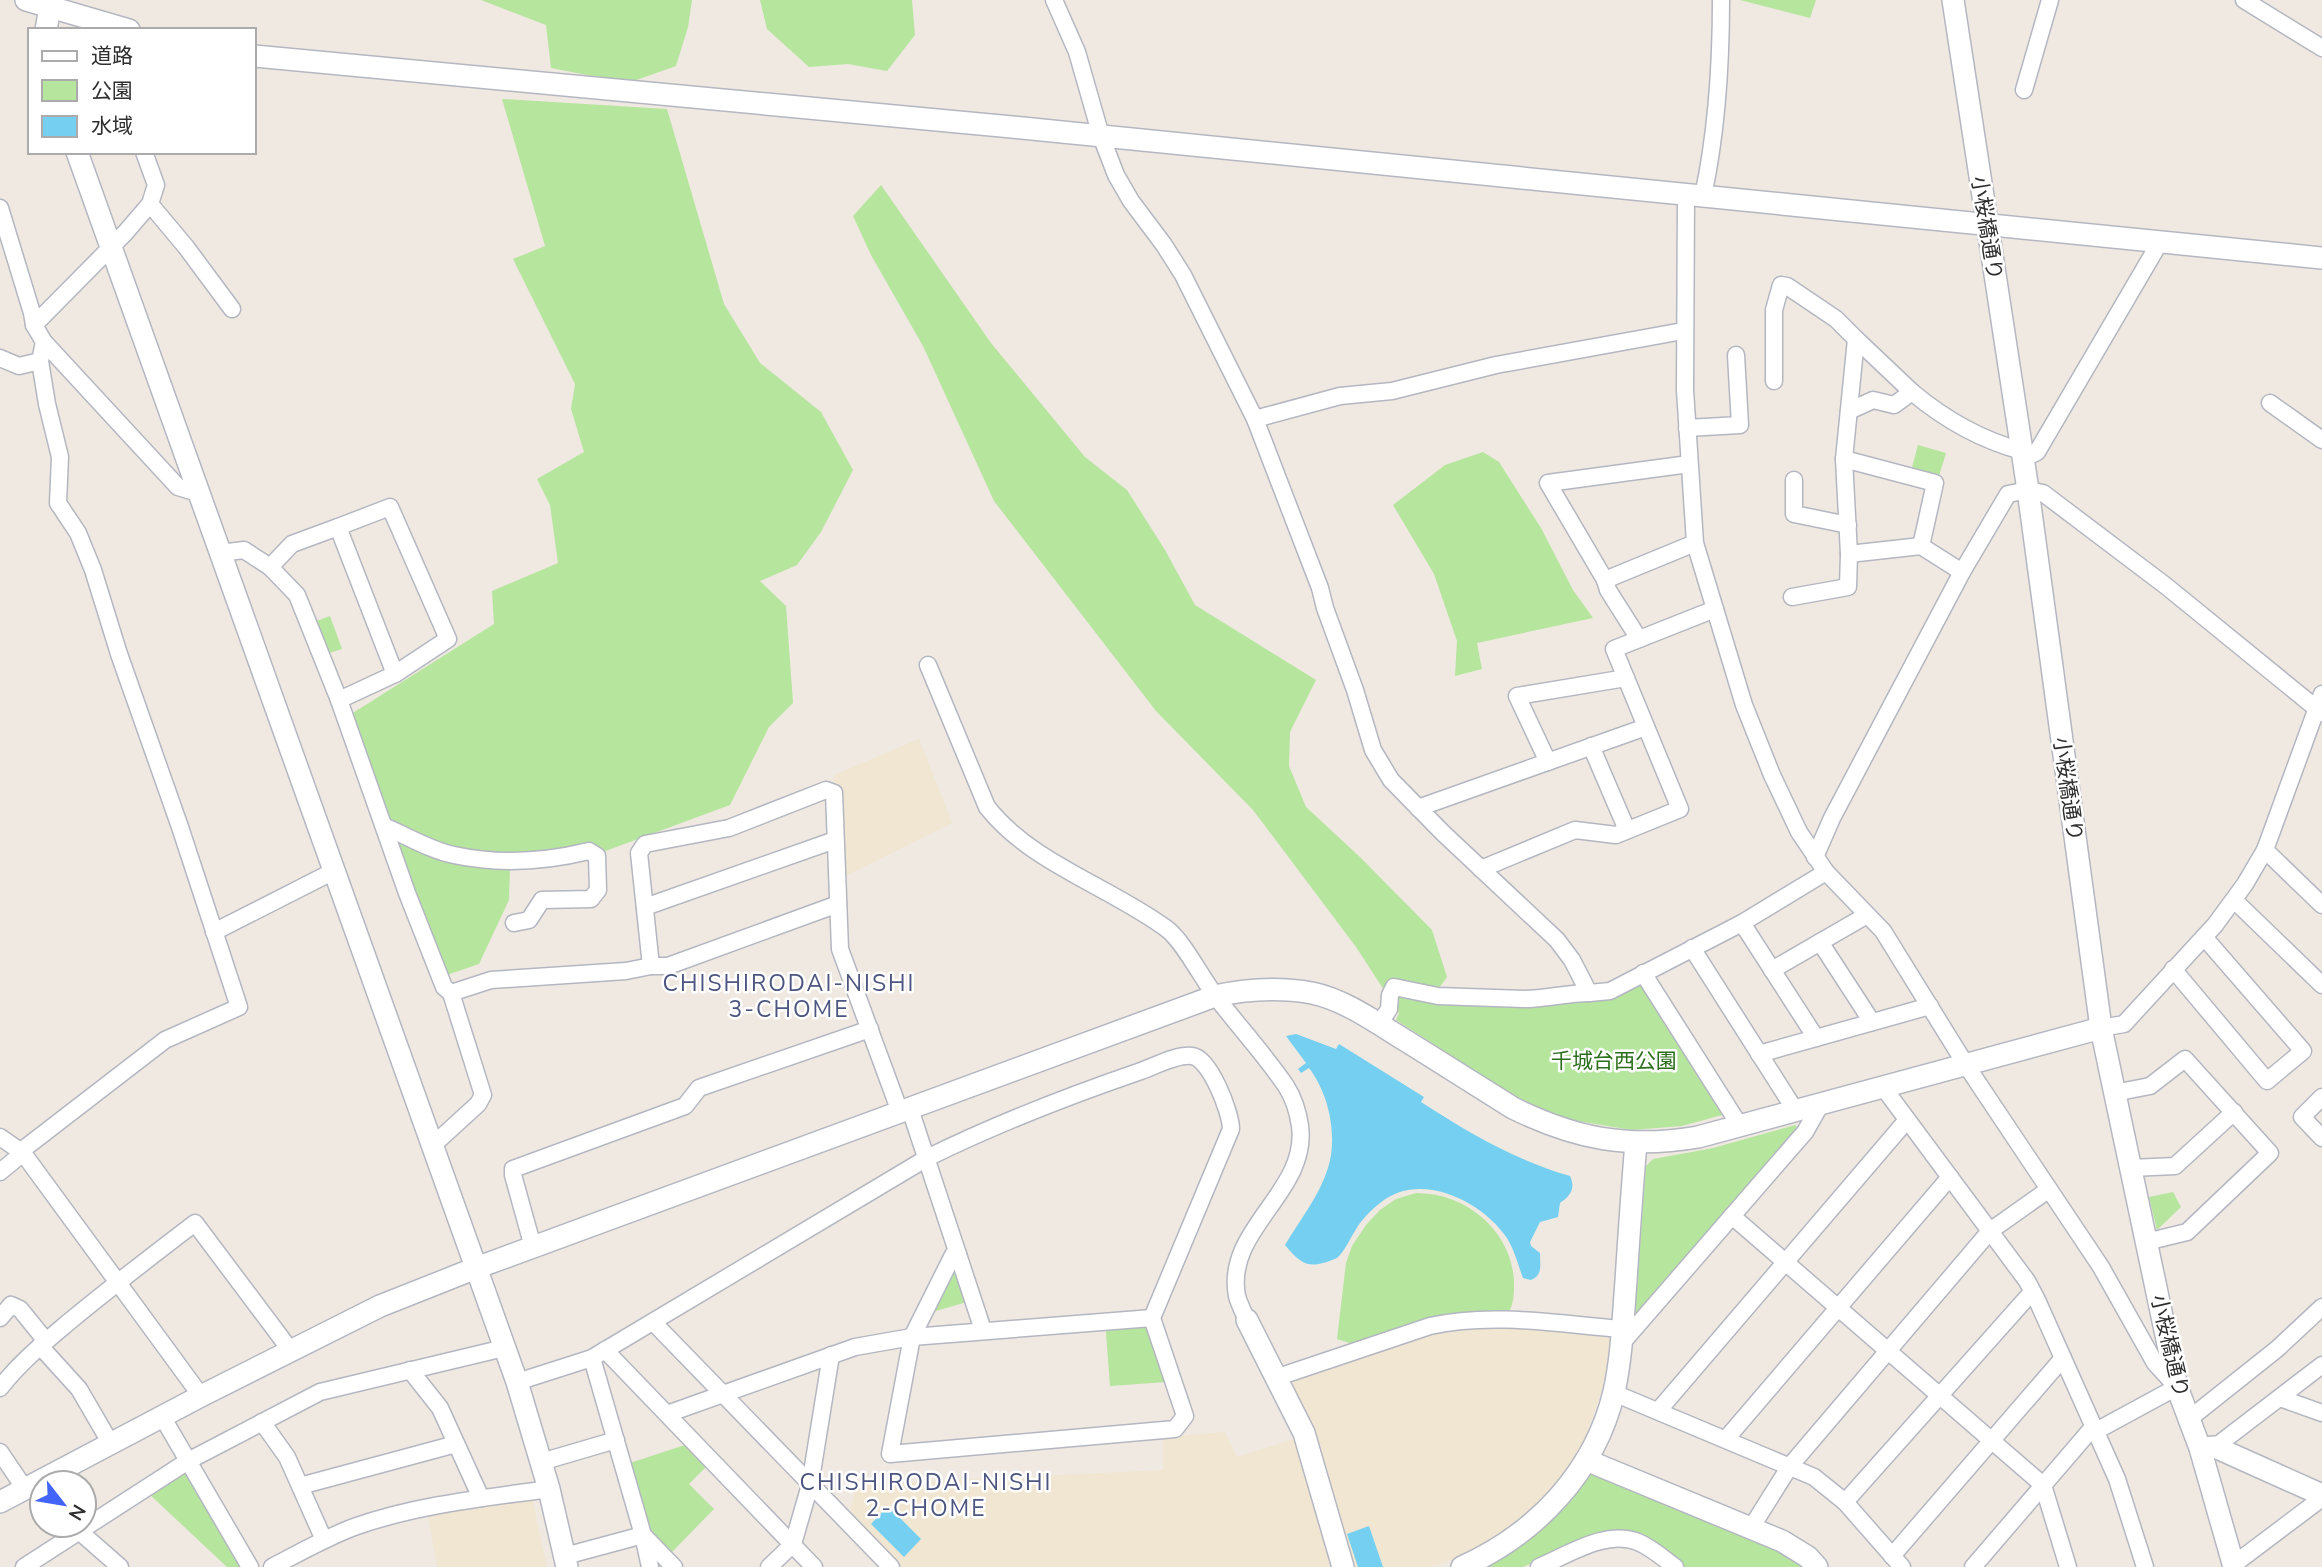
<svg xmlns="http://www.w3.org/2000/svg" width="2322" height="1567" font-family="'Nunito Sans','Noto Sans JP',sans-serif">
<style>
.education{fill:#f0e6d1}
.green{fill:#b6e59e}
.water{fill:#75cff0}
.lines{fill:none;stroke-linecap:round;stroke-linejoin:round}
.street-casing{stroke:#b4b7c1;stroke-width:19}
.secondary-casing{stroke:#b4b7c1;stroke-width:24}
.street{stroke:#fff;stroke-width:16}
.secondary{stroke:#fff;stroke-width:21}
.labels{text-anchor:middle;stroke-width:5;stroke-linejoin:round;paint-order:stroke}
.street-label{font-size:21px;fill:#2e2e2e;stroke:#fff}
.park-label{font-size:21px;fill:#2c6e1b;stroke:#fff}
.neighbourhood-label{font-size:23px;letter-spacing:2px;fill:#4d5680;stroke:#fff}
</style>
<rect width="100%" height="100%" fill="#efe9e1"/>
<g class="education">
<polygon points="919,739 952,823 839,879 834,775"/>
<polygon points="1492,1325 1611,1335 1604,1384 1584,1442 1568,1468 1544,1498 1519,1521 1487,1543 1454,1559 1431,1567 1350,1567 1288,1378 1443,1328"/>
<polygon points="1225,1432 1237,1457 1294,1439 1333,1567 899,1567 849,1516 856,1485 1163,1470 1163,1437"/>
<polygon points="532,1498 547,1567 437,1567 428,1515"/>
</g>
<g class="green">
<polygon points="481,0 692,0 688,27 676,66 628,83 551,68 546,25"/>
<polygon points="760,0 912,0 915,35 887,71 848,64 809,67 767,29"/>
<polygon points="1740,0 1816,0 1810,18"/>
<polygon points="502,99 667,109 724,304 760,363 821,412 853,470 821,532 797,565 760,581 786,606 793,703 769,727 730,805 592,856 533,858 510,869 509,900 479,964 438,978 396,836 348,716 494,624 492,591 558,563 550,505 537,479 584,452 571,409 575,384 513,259 545,246"/>
<polygon points="881,185 991,343 1085,457 1127,490 1165,550 1195,605 1316,680 1290,732 1289,766 1306,807 1361,858 1432,930 1447,977 1431,999 1639,983 1645,986 1726,1114 1682,1126 1631,1130 1566,1119 1517,1098 1396,1020 1399,1013 1356,947 1253,810 1156,711 994,501 923,346 871,255 853,216"/>
<polygon points="1918,445 1946,453 1938,479 1911,471"/>
<polygon points="1483,452 1499,462 1541,528 1573,590 1593,618 1477,643 1482,669 1455,676 1457,641 1434,574 1393,505 1445,465"/>
<polygon points="330,616 342,649 323,655 311,623"/>
<polygon points="1795,1125 1801,1130 1641,1316 1635,1313 1646,1166 1653,1159 1713,1148"/>
<polygon points="2173,1192 2181,1207 2157,1230 2149,1197"/>
<path d="M1416 1193C1466 1193 1511 1230 1514 1281 1514 1293 1514 1302 1509 1312L1356 1345 1337 1339 1346 1263 1352 1246 1366 1225 1380 1210 1396 1199Z"/>
<polygon points="953,1264 967,1302 929,1313"/>
<polygon points="1146,1325 1151,1330 1167,1382 1110,1386 1106,1332 1108,1328"/>
<polygon points="688,1444 708,1465 689,1484 714,1509 672,1552 647,1527 630,1463"/>
<path d="M1592 1470 1760 1538 1808 1567H1685L1652 1542 1626 1532H1607L1523 1567H1487C1529 1542 1568 1513 1592 1470Z"/>
<polygon points="181,1471 189,1475 243,1567 227,1567 147,1492"/>
</g>
<g class="water">
<path d="M1296 1034 1336 1049 1339 1044 1424 1097 1421 1102C1469 1133 1515 1160 1570 1176 1576 1189 1570 1196 1560 1203L1558 1217 1540 1222 1530 1242 1531 1246 1540 1253C1540 1265 1543 1275 1531 1280L1523 1278C1518 1265 1515 1251 1507 1238 1482 1201 1420 1170 1380 1203 1370 1211 1361 1220 1355 1231 1349 1240 1345 1251 1337 1258 1311 1269 1303 1267 1285 1245 1299 1221 1320 1195 1328 1168 1338 1136 1329 1094 1309 1068L1301 1073 1298 1069 1306 1063 1286 1036Z"/>
<polygon points="888,1506 921,1539 904,1557 871,1524"/>
<polygon points="1369,1526 1383,1567 1358,1567 1347,1534"/>
</g>
<g class="lines">
<g class="street-casing">
<g id="street">
<polyline points="1054,0 1077,52 1101,136 1116,175 1131,201 1164,245 1183,275 1255,419 1320,588 1325,608 1355,690 1373,750 1391,780 1443,833 1557,940 1572,960 1589,993 1610,991 1742,923 1826,872"/>
<polyline points="2244,0 2322,48"/>
<polyline points="2024,90 2050,0"/>
<polyline points="1686,194 1685,390 1695,543 1744,705 1772,775 1799,832 1826,872 1883,931 1966,1065 2101,1267 2155,1363 2177,1387 2096,1431"/>
<path d="M1703 196C1717 131 1721 66 1721 0"/>
<polyline points="150,204 186,247 232,309"/>
<polyline points="0,208 32,313 34,325 44,342 178,487 198,493"/>
<polyline points="34,325 125,233 150,204 156,185 144,152"/>
<polyline points="0,358 19,366 40,361"/>
<polyline points="1774,381 1774,310 1781,285 1787,286 1836,319 1856,339 1844,459 1849,554 1848,587 1792,597"/>
<path d="M1912 392C1943 418 1981 440 2022 451"/>
<polyline points="2270,403 2322,440"/>
<polyline points="1849,411 1873,400 1894,405 1912,392 1856,339"/>
<polyline points="1255,419 1340,396 1392,391 1496,365 1683,331"/>
<polyline points="1687,428 1740,425 1736,355"/>
<polyline points="1844,459 1935,483 1921,546"/>
<polyline points="2023,459 2037,452 2160,242"/>
<polyline points="1794,480 1794,514 1848,525"/>
<polyline points="338,527 390,507 448,639 395,674 339,700"/>
<polyline points="220,553 244,550 270,567 292,544 338,527 395,674"/>
<polyline points="1849,554 1921,546 1962,572 2008,494 2028,490 2043,493 2166,586 2322,713"/>
<polyline points="270,567 297,595 339,700 407,893 444,987 451,993"/>
<polyline points="1605,580 1548,483 1689,464"/>
<polyline points="1639,639 1608,590 1605,580 1695,543"/>
<path d="M928 665 987 807C1032 864 1109 886 1167 929 1184 942 1202 979 1217 998 1239 1027 1265 1055 1286 1086 1293 1097 1298 1112 1300 1126 1309 1192 1224 1229 1237 1296 1239 1304 1244 1313 1247 1320"/>
<polyline points="1591,746 1627,830"/>
<polyline points="1548,762 1517,696 1626,678"/>
<polyline points="1418,808 1646,727"/>
<path d="M384 826C405 835 432 851 454 855 500 865 544 862 589 851L597 856 598 890 591 899 542 900 529 920 514 923"/>
<polyline points="2265,850 2322,905"/>
<polyline points="1815,857 1832,818 1962,572"/>
<polyline points="1481,869 1575,830 1616,835 1680,809 1614,649 1715,609"/>
<polyline points="2234,900 2322,985"/>
<polyline points="645,907 835,840"/>
<polyline points="1742,923 1816,1038"/>
<polyline points="214,932 334,871"/>
<polyline points="1820,942 1872,1022"/>
<polyline points="1692,948 1795,1110"/>
<polyline points="651,966 639,853 645,844 729,828 826,790 834,793 840,949 900,1112"/>
<polyline points="2173,969 2267,1081 2303,1051 2204,937"/>
<polyline points="1772,970 1867,915"/>
<polyline points="1643,973 1740,1126"/>
<path d="M1379 1024 1389 1009 1390 995 1394 987 1438 996 1524 999C1546 999 1567 993 1589 993"/>
<polyline points="2101,1028 2124,1024 2215,925 2245,884 2265,850 2322,694"/>
<polyline points="1759,1054 1930,1006"/>
<polyline points="1883,1087 2027,1281 2037,1300 2117,1479 2145,1567"/>
<polyline points="2114,1093 2150,1086 2185,1059 2270,1153 2187,1232 2146,1242"/>
<polyline points="2322,1097 2302,1117 2322,1138"/>
<polyline points="910,1109 983,1330"/>
<polyline points="0,1137 23,1153 201,1396"/>
<polyline points="432,1146 478,1104 483,1095 451,993 491,980 626,971 651,966 668,966 838,904"/>
<polyline points="21,1151 165,1040 239,1007 180,827 119,654 93,570 78,533 58,503 60,457 47,404 40,361 44,342"/>
<polyline points="2131,1168 2175,1166 2234,1112"/>
<polyline points="0,1172 23,1153"/>
<polyline points="1732,1216 2043,1485 2068,1567"/>
<polyline points="533,1247 513,1175 513,1169 685,1106 699,1088 870,1029"/>
<polyline points="0,1318 11,1305 20,1309 46,1341"/>
<polyline points="653,1322 891,1567"/>
<polyline points="1621,1344 1805,1132 1822,1102"/>
<polyline points="40,1346 79,1389 111,1444"/>
<polyline points="605,1350 814,1567"/>
<polyline points="592,1358 643,1535 650,1567"/>
<polyline points="410,1370 440,1408 481,1498"/>
<path d="M1275 1378 1430 1326C1493 1312 1558 1324 1622 1329"/>
<path d="M517 1382 592 1358 927 1158C996 1124 1068 1096 1141 1071 1155 1066 1177 1054 1192 1056 1210 1058 1231 1113 1231 1129L1152 1318 1185 1416 1175 1429 890 1454 912 1337 953 1255 958 1254"/>
<path d="M0 1388C20 1362 45 1342 70 1321 111 1287 153 1255 195 1223L291 1351"/>
<polyline points="1614,1393 1814,1477 1845,1502 1902,1567"/>
<polyline points="2280,1398 2322,1413"/>
<polyline points="1658,1411 1907,1120"/>
<polyline points="667,1414 855,1347 912,1337 1152,1318"/>
<polyline points="163,1418 250,1567"/>
<polyline points="2189,1419 2277,1349 2322,1307"/>
<polyline points="262,1422 287,1457 324,1540"/>
<polyline points="1726,1439 1950,1177"/>
<polyline points="2215,1447 2322,1365"/>
<polyline points="0,1452 25,1489"/>
<polyline points="541,1462 616,1440"/>
<polyline points="300,1486 456,1444"/>
<polyline points="1845,1502 2032,1292"/>
<polyline points="1751,1528 1790,1466 1990,1231 2048,1190"/>
<polyline points="79,1531 120,1567"/>
<polyline points="565,1556 643,1535 674,1567"/>
<polyline points="1892,1556 2063,1358"/>
<polyline points="2233,1565 2322,1498"/>
<polyline points="24,1567 188,1461 320,1392 504,1348"/>
<path d="M272 1567C299 1553 325 1538 354 1527 416 1505 484 1498 549 1489"/>
<polyline points="769,1567 793,1544 810,1485 831,1355"/>
<path d="M1539 1567C1568 1555 1606 1529 1638 1542 1652 1548 1663 1558 1675 1567"/>
<polyline points="1973,1567 2094,1426"/>
</g>
</g>
<g class="secondary-casing">
<g id="secondary">
<polyline points="26,0 129,30"/>
<polyline points="1953,0 2028,490 2101,1028 2177,1387 2200,1448 2234,1567"/>
<polyline points="46,30 50,7"/>
<polyline points="254,56 1012,127 2322,258"/>
<polyline points="77,152 517,1382 549,1489 567,1567"/>
<polyline points="1247,1320 1304,1433 1343,1567"/>
<polyline points="2200,1448 2215,1447 2322,1495"/>
<polyline points="1586,1460 1782,1541 1808,1557 1817,1567"/>
<path d="M0 1502 201 1396 380 1306 476 1268 1215 996C1247 989 1279 987 1312 993 1346 1000 1378 1024 1408 1042 1443 1064 1478 1086 1513 1108 1576 1139 1629 1149 1698 1137L2101 1028"/>
<path d="M1462 1567C1536 1534 1595 1472 1614 1392 1622 1356 1623 1318 1626 1281 1629 1235 1632 1189 1636 1143"/>
</g>
</g>
<use href="#street" class="street"/>
<use href="#secondary" class="secondary"/>
</g>
<g class="labels">
<g class="street-label">
<text transform="translate(1987 228) rotate(81)" y="7">小桜橋通り</text>
<text transform="translate(2068 789) rotate(82)" y="7">小桜橋通り</text>
<text transform="translate(2170 1346) rotate(77)" y="7">小桜橋通り</text>
</g>
<g class="park-label">
<text x="1614" y="1068">千城台西公園</text>
</g>
<g class="neighbourhood-label">
<text x="789" y="991">CHISHIRODAI-NISHI<tspan x="789" dy="26">3-CHOME</tspan></text>
<text x="926" y="1490">CHISHIRODAI-NISHI<tspan x="926" dy="26">2-CHOME</tspan></text>
</g>
</g>
<rect x="28" y="28" width="228" height="126" fill="#ffffff" stroke="#ababab" stroke-width="2"/>
<rect x="42" y="51" width="35" height="10" fill="#ffffff" stroke="#ababab" stroke-width="2"/>
<text x="91" y="63" font-size="21" fill="#2e2e2e">道路</text>
<rect x="42" y="80" width="35" height="21" fill="#b6e59e" stroke="#ababab" stroke-width="2"/>
<text x="91" y="98" font-size="21" fill="#2e2e2e">公園</text>
<rect x="42" y="116" width="35" height="21" fill="#75cff0" stroke="#ababab" stroke-width="2"/>
<text x="91" y="133" font-size="21" fill="#2e2e2e">水域</text>
<g transform="translate(63 1504) rotate(121)"><circle r="33" fill="#ffffff" stroke="#ababab" stroke-width="2"/>
<path d="M0-5L12 26L0 18L-12 26Z" fill="#4264fb"/>
<text y="-10" font-size="19" font-weight="bold" text-anchor="middle" fill="#2e2e2e">N</text>
</g>
</svg>
